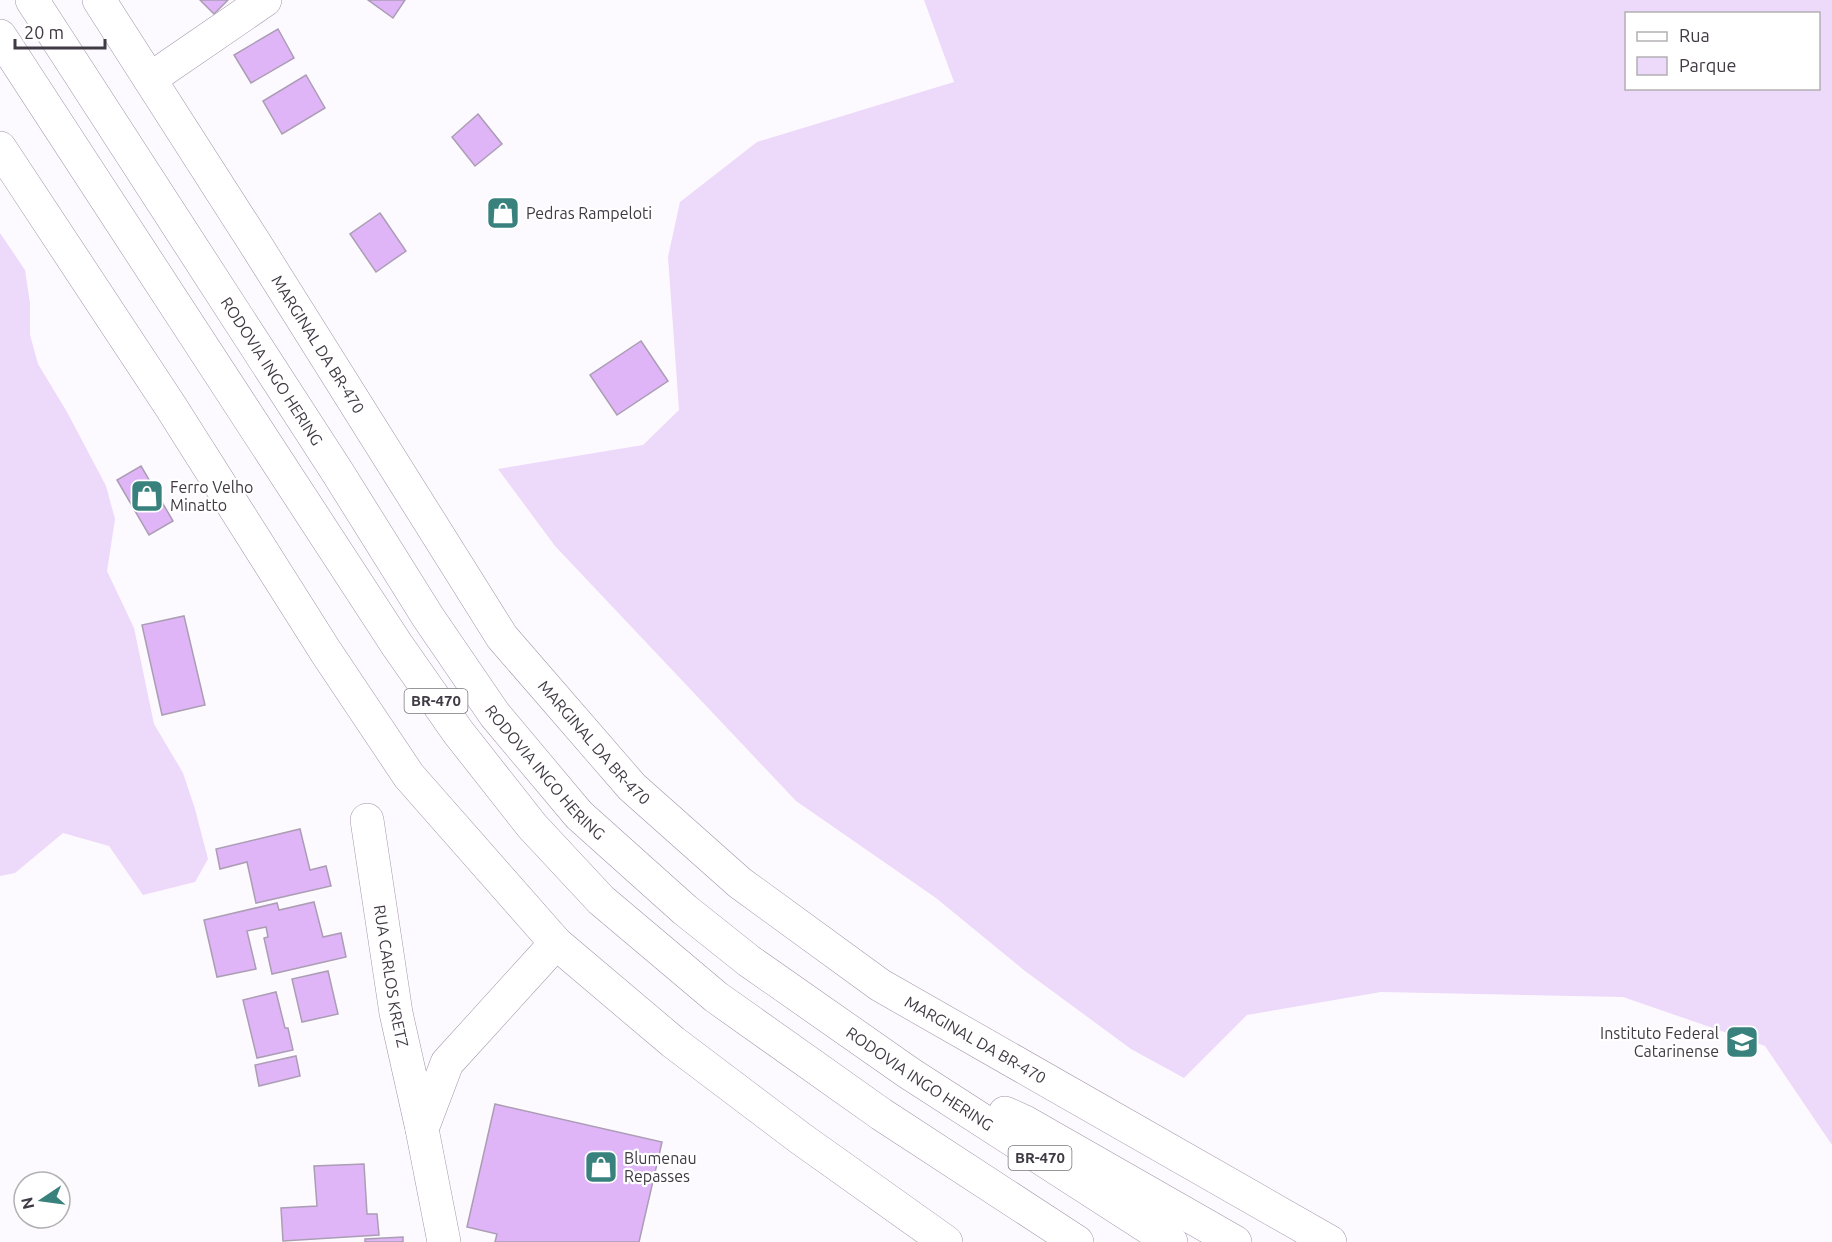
<svg xmlns="http://www.w3.org/2000/svg" width="1832" height="1242" font-family="Ubuntu,sans-serif">
<style>
.green{fill:#edd9f9;fill-rule:evenodd}
.building{fill:#dfb5f8;stroke:#ab9db4;stroke-width:1.5}
.lines{fill:none;stroke-linecap:round;stroke-linejoin:round}
.street-casing{stroke:#a294aa;stroke-width:34}
.secondary-casing{stroke:#a294aa;stroke-width:34}
.highway-casing{stroke:#a294aa;stroke-width:34}
.street{stroke:#fff;stroke-width:33}
.secondary{stroke:#fff;stroke-width:33}
.highway{stroke:#fff;stroke-width:33}
.labels{text-anchor:middle;stroke-width:4.5;stroke-linejoin:round;paint-order:stroke}
.shield{fill:#fff;stroke:#79757c;stroke-width:1.5}
.shield-label{font-size:15px;font-weight:bold;fill:#403a44}
.poi-label{font-size:16px;fill:#403a44;stroke:#fff;text-anchor:start}
.street-label{font-size:16px;fill:#403a44;stroke:#fff}
</style>
<rect width="100%" height="100%" fill="#fdfaff"/>
<g class="green">
<path d="M924 0H1832V1145L1765 1046 1623 997 1381 992 1247 1015 1184 1078 1131 1049 1025 971 936 898 796 801 555 546 498 469 643 445 679 410 668 257 680 202 757 142 954 82ZM1626 14H1818V88H1626Z"/>
<polygon points="0,233 25,270 30,303 30,335 38,364 67,412 106,486 115,519 107,571 134,628 154,724 183,773 195,809 208,859 195,882 143,895 109,846 63,833 15,873 0,876"/>
</g>
<g class="building">
<polygon points="200,0 228,0 214,14"/>
<polygon points="368,0 405,0 393,18"/>
<polygon points="278,29 294,58 251,83 234,55"/>
<polygon points="306,75 325,108 282,134 263,101"/>
<polygon points="478,114 502,144 475,166 452,137"/>
<polygon points="380,213 406,251 376,272 350,234"/>
<polygon points="641,341 668,381 617,415 590,375"/>
<polygon points="141,466 173,521 149,535 117,480"/>
<polygon points="184,616 205,705 162,715 142,625"/>
<polygon points="300,829 310,870 326,866 331,886 256,903 247,862 220,869 216,849"/>
<polygon points="314,902 323,937 341,933 346,957 272,974 264,938 268,937 266,927 247,931 256,969 217,977 204,920 277,903 279,910"/>
<polygon points="328,971 338,1014 302,1022 292,979"/>
<polygon points="276,992 285,1028 288,1028 293,1050 257,1058 243,1000"/>
<polygon points="296,1056 300,1076 259,1086 255,1065"/>
<polygon points="495,1104 662,1142 639,1242 495,1242 497,1234 467,1227"/>
<polygon points="364,1164 367,1214 377,1214 379,1235 283,1241 281,1208 317,1206 314,1166"/>
<polygon points="403,1237 403,1242 365,1242 365,1239"/>
</g>
<g class="lines">
<g class="street-casing">
<g id="street">
<polyline points="150,79 265,0"/>
<path id="s1" d="M367 820 396 1013 422 1129 444 1242"/>
<polyline points="422,1129 447,1063 556,943"/>
</g>
</g>
<g class="secondary-casing">
<g id="secondary">
<path id="s2" d="M99 0 256 245 502 637 632 787 740 883 880 985 1330 1242"/>
<polyline points="0,148 171,407 326,652 409,776 556,943 673,1042 800,1138 946,1242"/>
</g>
</g>
<g class="highway-casing">
<g id="highway">
<path id="s3" d="M32 0 338 473 428 617 495 715 579 815 685 910 749 961 909 1073 1171 1242"/>
<polyline points="0,36 397,645 458,732 532,826 601,900 716,997 881,1114 1077,1242"/>
<polyline points="1005,1113 1025,1122 1235,1242"/>
</g>
</g>
<use href="#street" class="street"/>
<use href="#secondary" class="secondary"/>
<use href="#highway" class="highway"/>
</g>
<defs>
<g id="shop-square" transform="scale(1.725)"><rect x="-9" y="-9" width="18" height="18" rx="4" fill="#39817d" stroke="#fff"/><path d="M-5-2.5h2.3a2.7 3.5 0 0 1 5.4 0H5L5.5 6h-11ZM-1.5-2.5h3a1.5 2.3 0 0 0-3 0Z" fill="#fff"/></g>
<g id="university-square" transform="scale(1.725)"><rect x="-9" y="-9" width="18" height="18" rx="4" fill="#39817d" stroke="#fff"/><path d="M0-5L7-2L0 1L-7-2ZM-4 1L0 2.5L4 1V4Q0 6-4 4Z" fill="#fff"/></g>
</defs>
<g fill-rule="evenodd">
<use href="#shop-square" x="503" y="213"/>
<use href="#shop-square" x="147" y="496"/>
<use href="#university-square" x="1742" y="1042"/>
<use href="#shop-square" x="601" y="1167"/>
</g>
<g class="labels">
<g class="shield">
<rect x="404.5" y="689" width="63" height="24" rx="4.5"/>
<rect x="1008.5" y="1146" width="63" height="24" rx="4.5"/>
</g>
<g class="shield-label">
<text x="436" y="706">BR-470</text>
<text x="1040" y="1163">BR-470</text>
</g>
<g class="poi-label">
<text x="526" y="219">Pedras Rampeloti</text>
<text x="170" y="493">Ferro Velho<tspan x="170" dy="18">Minatto</tspan></text>
<text x="1719" y="1039" text-anchor="end">Instituto Federal<tspan x="1719" dy="18">Catarinense</tspan></text>
<text x="624" y="1164">Blumenau<tspan x="624" dy="18">Repasses</tspan></text>
</g>
<g class="street-label">
<text dy="6" stroke="none"><textPath href="#s2" startOffset="408">MARGINAL DA BR-470</textPath></text>
<text dy="6" stroke="none"><textPath href="#s3" startOffset="442">RODOVIA INGO HERING</textPath></text>
<text dy="6" stroke="none"><textPath href="#s2" startOffset="894">MARGINAL DA BR-470</textPath></text>
<text dy="6" stroke="none"><textPath href="#s3" startOffset="928">RODOVIA INGO HERING</textPath></text>
<text dy="6" stroke="none"><textPath href="#s1" startOffset="158">RUA CARLOS KRETZ</textPath></text>
<text dy="6" stroke="none"><textPath href="#s2" startOffset="1380">MARGINAL DA BR-470</textPath></text>
<text dy="6" stroke="none"><textPath href="#s3" startOffset="1414">RODOVIA INGO HERING</textPath></text>
</g>
</g>
<rect x="1625" y="12" width="195" height="78" fill="#ffffff" stroke="#b3b0b4" stroke-width="1.5"/>
<rect x="1637" y="32" width="30" height="9" fill="#ffffff" stroke="#b3b0b4" stroke-width="1.5"/>
<text x="1679" y="42" font-size="18" fill="#403a44">Rua</text>
<rect x="1637" y="57" width="30" height="18" fill="#edd9f9" stroke="#b3b0b4" stroke-width="1.5"/>
<text x="1679" y="72" font-size="18" fill="#403a44">Parque</text>
<g transform="translate(42 1200) rotate(257)"><circle r="28" fill="#ffffff" stroke="#b3b0b4" stroke-width="1.5"/>
<path d="M0-4.5L10 22L0 15L-10 22Z" fill="#39817d"/>
<text y="-9" font-size="16" font-weight="bold" text-anchor="middle" fill="#403a44">N</text>
</g>
<path d="M15 39v9h90v-9" fill="none" stroke="#403a44" stroke-width="3"/>
<text x="24" y="39" font-size="18" fill="#403a44" stroke="#ffffff" stroke-width="4.5" paint-order="stroke">20 m</text>
</svg>
